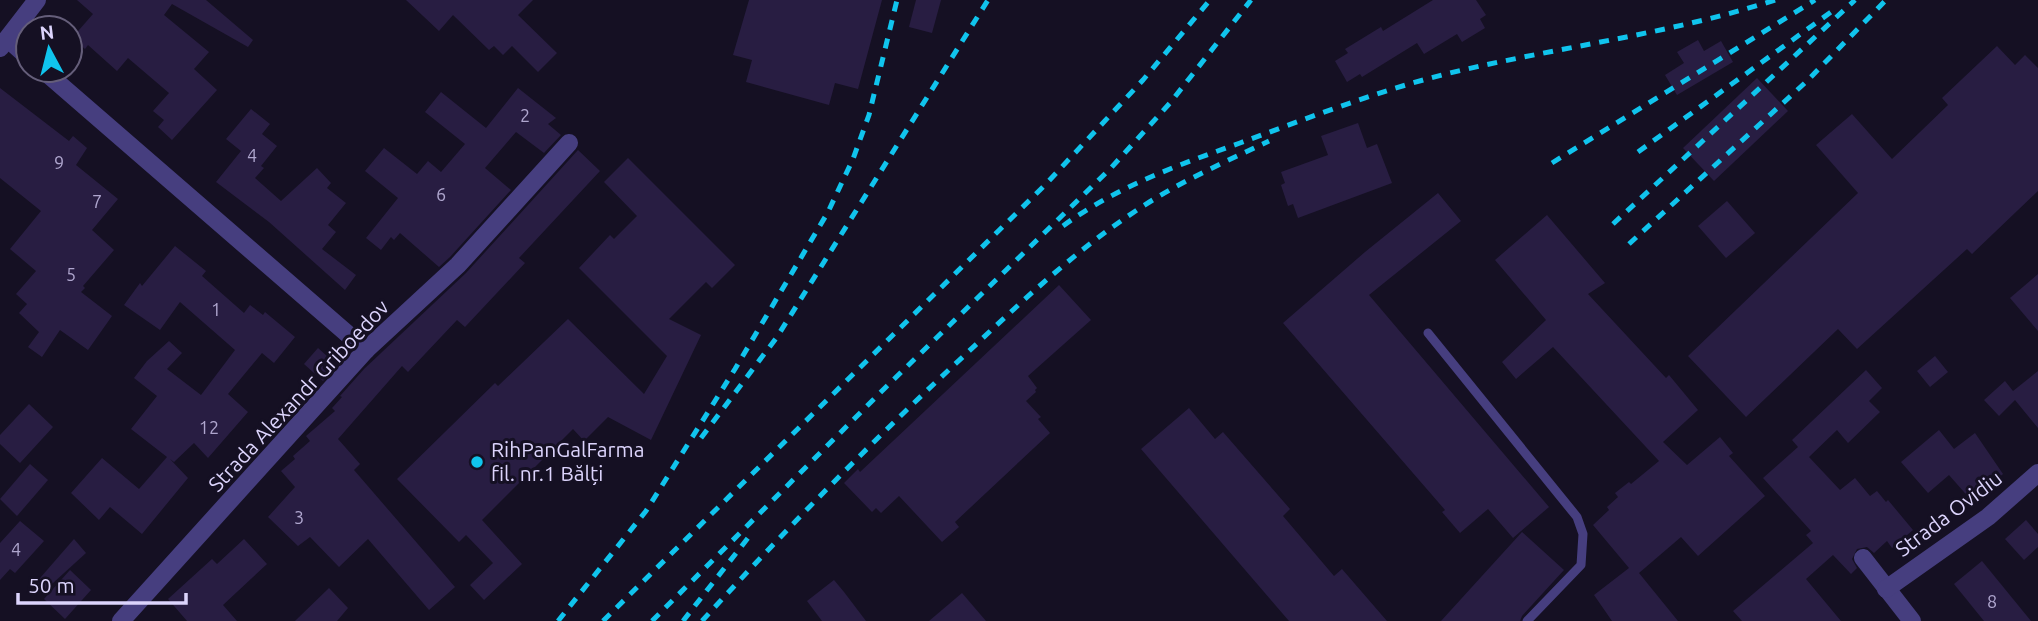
<svg xmlns="http://www.w3.org/2000/svg" width="2038" height="621" font-family="Ubuntu,sans-serif">
<style>
.building{fill:#281d42}
.lines{fill:none;stroke-linecap:round;stroke-linejoin:round}
.lane{stroke:#463e7f;stroke-width:9}
.street{stroke:#463e7f;stroke-width:18}
.rail{stroke:#10c4ed;stroke-width:5;stroke-dasharray:10 9;stroke-linecap:butt}
.poi-dot{fill:#10c4ed;stroke:#151023;stroke-width:2.5}
.labels{text-anchor:middle;stroke-width:6;stroke-linejoin:round;paint-order:stroke}
.number-label{font-size:18px;fill:#afa6ce}
.street-label{font-size:21px;fill:#dcd4fc;stroke:#151023}
.poi-label{font-size:21px;fill:#dcd4fc;stroke:#151023;text-anchor:start}
</style>
<rect width="100%" height="100%" fill="#151023"/>
<g class="building">
<polygon points="77,0 206,0 253,40 248,47 172,4 164,15 209,52 194,69 217,90 172,140 158,127 164,120 153,111 169,93 128,58 117,71 88,45 85,49 72,38 93,14"/>
<polygon points="406,0 533,0 518,15 557,53 538,72 512,46 503,55 494,46 489,50 453,15 439,31"/>
<polygon points="749,0 882,0 858,89 835,83 829,105 746,82 752,60 733,55"/>
<polygon points="916,0 941,0 932,33 909,27"/>
<polygon points="1433,0 1476,0 1486,15 1480,19 1485,28 1462,42 1457,34 1424,54 1417,43 1362,77 1360,74 1347,82 1335,61 1348,53 1345,49 1381,27 1383,31"/>
<polygon points="1698,40 1704,51 1721,41 1733,62 1677,95 1665,75 1684,63 1677,52"/>
<polygon points="1997,46 2015,65 2025,55 2038,68 2038,191 1972,254 1967,249 1857,349 1838,329 1746,417 1688,356 1858,193 1816,145 1852,114 1892,159 1948,105 1942,98"/>
<polygon points="1757,78 1788,111 1714,181 1683,148"/>
<polygon points="0,88 69,141 73,136 87,148 76,165 118,199 92,230 114,250 83,286 85,288 81,292 112,316 88,350 60,330 42,357 28,347 39,332 19,313 27,304 16,294 36,271 10,249 41,211 0,178"/>
<polygon points="518,88 556,118 548,124 561,135 544,153 516,132 485,168 511,190 450,257 439,267 400,233 394,240 391,237 381,250 366,238 398,198 365,171 384,148 417,174 428,161 441,172 465,144 425,112 441,92 486,128"/>
<polygon points="251,109 270,124 262,134 277,146 261,166 264,168 255,178 281,201 317,168 331,183 327,188 346,203 328,225 336,232 322,249 356,275 345,290 269,222 216,182 241,151 226,139"/>
<polygon points="1358,123 1367,148 1377,144 1392,183 1298,218 1293,204 1288,206 1281,185 1285,183 1281,172 1328,155 1321,136"/>
<polygon points="578,150 600,171 519,258 525,263 465,327 457,320 408,372 402,366 338,439 360,464 354,470 455,587 429,610 368,539 339,567 310,537 298,546 268,517 295,487 281,471 295,459 293,456 310,441 306,436 335,411 332,408 342,397 340,396 364,369 466,273"/>
<polygon points="628,158 735,265 712,288 706,282 669,319 701,335 651,440 608,417 584,441 573,429 482,520 522,564 484,600 470,585 493,563 466,535 459,542 397,479 495,383 498,386 568,319 644,394 667,356 579,268 610,235 614,239 637,216 604,182"/>
<polygon points="1438,193 1461,221 1369,295 1549,507 1513,538 1488,509 1460,533 1442,512 1445,510 1283,323 1365,252"/>
<polygon points="1727,201 1755,233 1726,258 1698,226"/>
<polygon points="1547,215 1605,283 1588,294 1666,378 1669,375 1698,410 1663,442 1687,465 1720,437 1733,453 1729,456 1765,496 1698,556 1681,537 1639,573 1678,621 1612,621 1594,595 1629,568 1593,525 1609,510 1607,507 1618,497 1615,493 1629,482 1631,484 1659,461 1553,347 1516,379 1502,362 1546,320 1495,260"/>
<polygon points="175,246 206,271 202,276 244,313 250,305 263,315 265,312 295,337 274,363 262,353 228,394 248,412 208,458 194,443 174,462 170,459 188,478 142,534 110,507 99,520 71,493 102,458 139,489 167,457 131,429 157,396 134,378 147,361 169,341 182,353 167,369 201,395 235,350 180,302 160,330 124,305 140,283 142,286"/>
<polygon points="2038,274 2038,331 2010,298"/>
<polygon points="1059,285 1091,320 1028,376 1037,388 1035,390 1036,392 1026,401 1041,417 1038,419 1050,433 955,522 959,527 942,542 899,496 881,513 876,508 872,512 844,483 858,469 860,472 893,441"/>
<polygon points="318,348 337,365 323,381 304,364"/>
<polygon points="1935,356 1948,372 1930,387 1917,371"/>
<polygon points="1866,370 1882,388 1869,401 1880,412 1848,443 1837,430 1809,457 1840,490 1855,478 1870,496 1877,491 1886,502 1888,500 1913,530 1892,548 1887,541 1874,553 1867,547 1857,549 1852,559 1857,568 1851,574 1833,555 1806,579 1841,621 1742,621 1733,611 1813,543 1806,535 1811,531 1763,478 1798,447 1792,440"/>
<polygon points="2038,371 2038,428 2015,400 1999,416 1984,400 2005,381 2013,391"/>
<polygon points="29,404 53,427 20,463 0,444 0,435"/>
<polygon points="1189,408 1215,439 1223,432 1290,509 1283,516 1334,576 1342,569 1387,621 1289,621 1141,449"/>
<polygon points="1939,430 1954,449 1975,433 2003,474 1971,500 1949,475 1928,493 1901,462"/>
<polygon points="30,464 48,480 17,516 0,499"/>
<polygon points="2026,520 2038,534 2038,547 2024,560 2005,539"/>
<polygon points="20,521 44,541 15,573 10,569 0,580 0,543"/>
<polygon points="1522,532 1564,570 1522,616 1520,621 1441,621"/>
<polygon points="74,539 86,553 42,593 34,585"/>
<polygon points="244,539 267,564 223,605 237,621 187,621 168,599 212,559 217,564"/>
<polygon points="1982,561 2031,621 1984,621 1954,584"/>
<polygon points="70,570 91,590 65,619 44,599"/>
<polygon points="834,580 844,592 866,621 822,621 807,601"/>
<polygon points="329,588 348,608 337,621 295,621"/>
<polygon points="962,593 986,621 929,621"/>
</g>
<g class="lines">
<polyline class="lane" points="1428,333 1577,517 1583,534 1581,565 1527,621"/>
<g class="street">
<polyline points="8,39 28,57"/>
<polyline points="0,48 37,0"/>
<polyline points="43,70 366,350"/>
<polyline points="1863,558 1912,621"/>
<polyline points="1886,589 1988,517 2038,473"/>
<polyline points="121,621 366,350 458,265 569,143"/>
</g>
<g class="rail">
<polyline points="1638,152 1831,12"/>
<polyline points="1552,163 1815,0"/>
<polyline points="1613,224 1855,0"/>
<path d="M1063 226C1116 187 1178 165 1240 143 1308 118 1380 90 1450 73 1558 47 1670 34 1775 0"/>
<polyline points="1629,244 1807,81 1886,0"/>
<polyline points="701,438 777,337 988,0"/>
<polyline points="558,621 646,511 735,369 828,212 853,159 869,115 897,0"/>
<polyline points="603,621 1045,185 1143,80 1210,0"/>
<polyline points="652,621 886,387 1111,168 1170,103 1251,0"/>
<polyline points="683,621 748,538"/>
<path d="M702 621C787 528 875 438 967 353 1021 302 1075 251 1137 210 1179 182 1225 162 1269 141"/>
</g>
</g>
<circle class="poi-dot" cx="477" cy="462" r="7"/>
<g class="labels">
<g class="number-label">
<text x="525" y="122">2</text>
<text x="252" y="162">4</text>
<text x="59" y="169">9</text>
<text x="441" y="201">6</text>
<text x="97" y="208">7</text>
<text x="71" y="281">5</text>
<text x="216" y="316">1</text>
<text x="209" y="434">12</text>
<text x="299" y="524">3</text>
<text x="16" y="556">4</text>
<text x="1992" y="608">8</text>
</g>
<g class="street-label">
<text transform="translate(299 396) rotate(-47)" y="7">Strada Alexandr Griboedov</text>
<text transform="translate(1949 514) rotate(-37)" y="7">Strada Ovidiu</text>
</g>
<g class="poi-label">
<text x="491" y="457">RihPanGalFarma<tspan x="491" dy="24">fil. nr.1 Bălți</tspan></text>
</g>
</g>
<g transform="translate(49 49) rotate(353)"><circle r="33" fill="#151023" stroke="#655e7a" stroke-width="2"/>
<path d="M0-5L12 26L0 18L-12 26Z" fill="#10c4ed"/>
<text y="-10" font-size="19" font-weight="bold" text-anchor="middle" fill="#dcd4fc">N</text>
</g>
<path d="M18 593v10h168v-10" fill="none" stroke="#dcd4fc" stroke-width="3.5"/>
<text x="28" y="593" font-size="21" fill="#dcd4fc" stroke="#151023" stroke-width="5" paint-order="stroke">50 m</text>
</svg>
